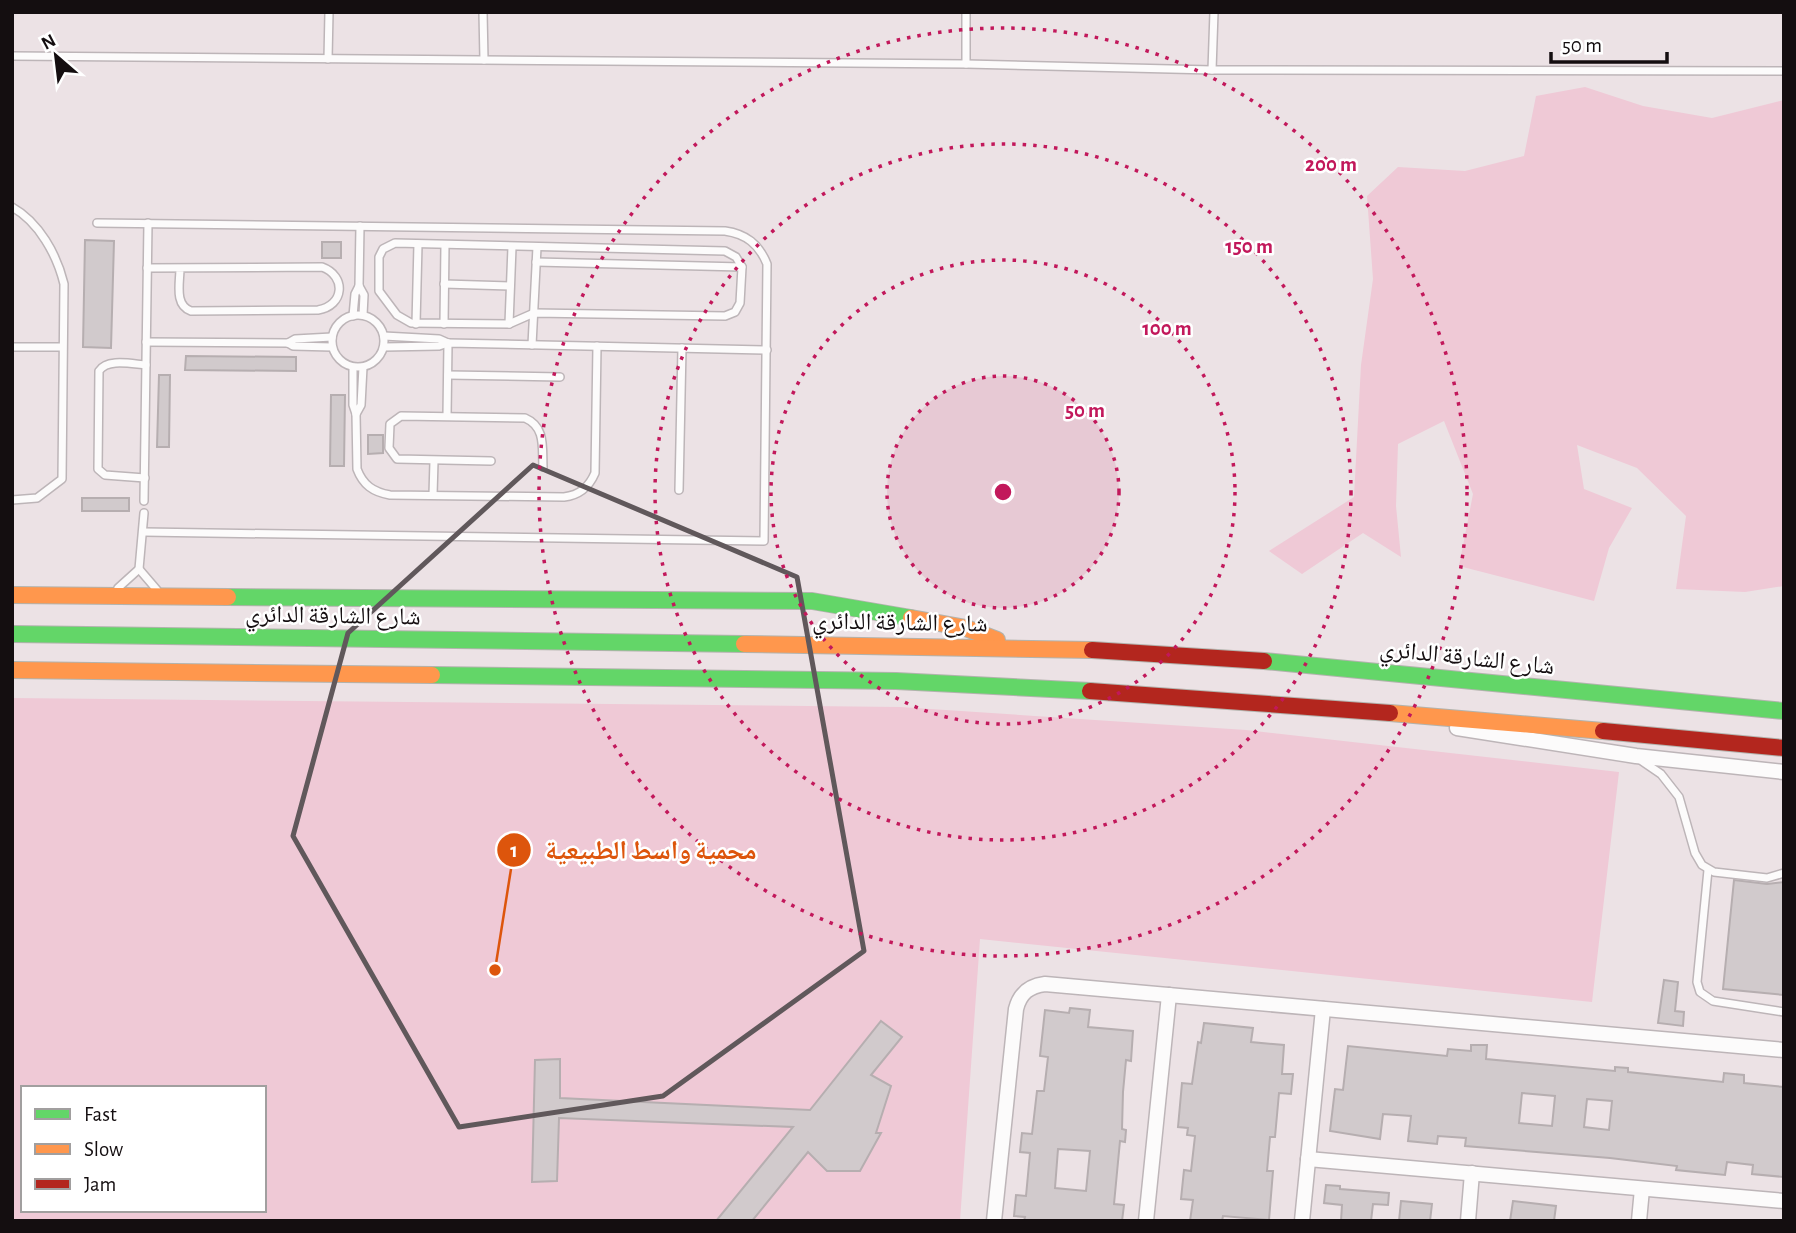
<svg xmlns="http://www.w3.org/2000/svg" width="1796" height="1233" font-family="'Alegreya Sans','Noto Naskh Arabic',sans-serif">
<style>
.green{fill:#efc9d6;fill-rule:evenodd}
.building{fill:#d1cacc;stroke:#b6aeb0;stroke-width:2;fill-rule:evenodd}
.lines{fill:none;stroke-linecap:round;stroke-linejoin:round}
.lane-casing{stroke:#bdb5b8;stroke-width:10}
.street-casing{stroke:#bdb5b8;stroke-width:17}
.fast-casing{stroke:#b2b3ad;stroke-width:18}
.slow-casing{stroke:#b2b3ad;stroke-width:18}
.jam-casing{stroke:#b2b3ad;stroke-width:18}
.lane{stroke:#fcfbfb;stroke-width:7}
.street{stroke:#fcfbfb;stroke-width:14}
.fast{stroke:#63d668;stroke-width:16}
.slow{stroke:#ff974d;stroke-width:16}
.jam{stroke:#b3261e;stroke-width:16}
.marked{fill:none;stroke:#60585b;stroke-width:5;stroke-linejoin:round}
.ring{fill:none;stroke:#c2185b;stroke-width:3.5;stroke-dasharray:3.5 7}
.labels{text-anchor:middle;stroke-width:5;stroke-linejoin:round;paint-order:stroke}
.street-label{font-size:24px;fill:#140e10;stroke:#fff}
.centre{fill:#c2185b;stroke:#fff;stroke-width:3.5}
.ring-label{font-size:21px;text-anchor:middle;font-weight:bold;fill:#c2185b;stroke:#fff;stroke-width:5;stroke-linejoin:round;paint-order:stroke}
.leader{fill:none;stroke:#dd550c;stroke-width:2.5}
.callout-dot{fill:#dd550c;stroke:#fff;stroke-width:2.5}
.mark-label{font-size:21px;text-anchor:middle;font-weight:bold;fill:#fff}
.callout-label{font-size:26px;text-anchor:middle;font-weight:bold;fill:#dd550c;stroke:#fff;stroke-width:5;stroke-linejoin:round;paint-order:stroke}
</style>
<rect width="100%" height="100%" fill="#ece2e5"/>
<g class="green">
<polygon points="1585,87 1643,106 1712,118 1784,100 1784,586 1745,592 1676,589 1686,516 1637,468 1577,445 1584,489 1632,508 1609,548 1594,601 1459,566 1473,494 1444,421 1398,444 1396,506 1401,557 1363,533 1302,574 1269,551 1354,497 1361,365 1373,279 1367,196 1398,167 1465,171 1524,156 1536,96"/>
<path d="M12 698 900 707 1246 730 1619 772 1592 1002 980 939 960 1221H12ZM23 1088H264V1210H23Z"/>
</g>
<g class="building">
<polygon points="85,240 114,241 111,348 83,347"/>
<rect x="322" y="242" width="19" height="16"/>
<polygon points="186,356 296,357 296,371 185,370"/>
<polygon points="159,375 170,375 169,447 157,447"/>
<polygon points="331,395 345,395 344,466 330,466"/>
<polygon points="368,435 383,435 383,453 368,454"/>
<rect x="82" y="498" width="47" height="13"/>
<polygon points="1734,880 1767,884 1784,882 1784,995 1723,989"/>
<polygon points="1664,980 1678,982 1675,1011 1684,1012 1683,1026 1658,1023"/>
<path d="M1070 1008 1090 1010 1088 1027 1133 1031 1131 1061 1126 1060 1123 1092 1122 1129 1126 1130 1125 1142 1120 1141 1114 1204 1124 1205 1122 1221H1024L1025 1217 1014 1216 1016 1195 1026 1196 1030 1153 1020 1152 1022 1133 1032 1134 1037 1091H1044L1048 1057 1040 1056 1045 1010 1069 1013ZM1058 1149 1090 1151 1086 1191 1055 1188Z"/>
<polygon points="881,1021 902,1037 871,1075 891,1086 876,1133 881,1133 860,1171 827,1171 808,1152 752,1221 716,1221 793,1127 559,1118 557,1181 532,1182 535,1060 560,1059 560,1098 810,1110"/>
<polygon points="1204,1023 1253,1028 1251,1042 1284,1045 1282,1074 1293,1074 1291,1094 1279,1093 1275,1137 1270,1137 1267,1171 1273,1171 1269,1220 1223,1216 1222,1221 1190,1221 1193,1200 1181,1199 1184,1170 1191,1171 1195,1136 1187,1135 1188,1128 1178,1127 1182,1083 1192,1084 1198,1042 1201,1043"/>
<path d="M1471 1045H1487L1486 1059 1615 1071V1067L1628 1068V1072L1723 1082 1724 1073 1744 1075V1083L1784 1087V1177L1752 1174 1753 1165 1727 1162 1725 1175 1676 1170 1677 1166 1610 1158 1465 1146 1466 1138 1438 1136 1437 1144 1408 1141 1411 1116 1383 1114 1380 1139 1330 1131 1335 1089 1343 1090 1348 1046 1447 1056 1448 1049 1471 1051ZM1522 1093 1555 1096 1552 1126 1519 1123ZM1587 1099 1612 1101 1609 1130 1584 1127Z"/>
<polygon points="1326,1185 1340,1186 1340,1189 1389,1193 1388,1205 1373,1204 1371,1221 1341,1221 1342,1205 1324,1203"/>
<polygon points="1401,1201 1432,1204 1430,1221 1399,1221"/>
<polygon points="1513,1201 1556,1206 1554,1221 1510,1221"/>
</g>
<g class="lines">
<g class="lane-casing">
<g id="lane">
<polyline points="483,12 484,60"/>
<polyline points="12,56 966,64 1212,70 1784,71"/>
<polyline points="328,59 329,12"/>
<polyline points="966,64 966,12"/>
<polyline points="1212,70 1214,12"/>
<path d="M12 207C39 222 57 255 64 284L62 479 37 498 12 500"/>
<path d="M97 223 725 231C746 234 759 244 767 264L764 541 144 532"/>
<polyline points="360,226 359,286 364,295 363,315"/>
<polygon points="395,243 725,251 736,257 742,267 740,303 735,312 725,316 534,313 509,324 411,323 397,315 379,291 379,257 383,249"/>
<polyline points="536,262 742,267"/>
<path d="M147 268 322 267C347 276 344 306 318 310L191 311C174 305 180 283 180 268"/>
<polyline points="444,284 510,286"/>
<circle cx="358" cy="341" r="26"/>
<polyline points="353,316 355,294 359,286"/>
<polyline points="416,324 418,244"/>
<polyline points="444,324 445,245"/>
<polyline points="509,324 512,247"/>
<polyline points="384,336 439,339 448,343"/>
<polyline points="146,342 288,343 293,346 332,347"/>
<polyline points="288,343 295,339 332,337"/>
<polyline points="532,345 537,247"/>
<polyline points="12,347 62,347"/>
<polyline points="384,347 439,346 448,343 767,350"/>
<path d="M353 367V405L356 414 357 469C363 485 373 492 390 495L564 497C580 495 589 487 595 473L597 346"/>
<polyline points="448,375 560,377"/>
<polyline points="356,414 361,405 363,367"/>
<polyline points="447,416 448,343"/>
<path d="M491 461 397 459 389 448 390 424 401 416 525 418C546 427 542 448 543 467"/>
<path d="M145 478 105 475 98 469 99 371C107 358 132 364 146 365"/>
<polyline points="679,490 682,348"/>
<polyline points="433,495 434,461"/>
<polyline points="144,501 148,223"/>
<polyline points="139,569 157,590"/>
<polyline points="118,588 139,569 144,513"/>
<polyline points="1642,761 1661,774 1679,797 1695,853 1702,865 1714,872 1767,878 1784,873"/>
<polyline points="1708,870 1697,982 1700,992 1713,1001 1784,1012"/>
</g>
</g>
<g class="street-casing">
<g id="street">
<polyline points="1457,728 1636,756 1784,772"/>
<polyline points="1308,1159 1784,1201"/>
<path d="M994 1221 1016 1009C1020 993 1029 986 1045 984L1784 1050"/>
<polyline points="1146,1221 1169,995"/>
<polyline points="1302,1221 1323,1009"/>
<polyline points="1468,1221 1472,1173"/>
<polyline points="1639,1221 1642,1189"/>
</g>
</g>
<g class="fast-casing">
<g id="fast">
<polyline points="228,597 812,601 911,618"/>
<polyline points="12,634 744,644"/>
<polyline points="1264,661 1784,711"/>
<polyline points="432,675 896,681 1090,691"/>
</g>
</g>
<g class="slow-casing">
<g id="slow">
<polyline points="12,595 228,597"/>
<polyline points="911,618 966,628 997,640"/>
<polyline points="744,644 1092,650"/>
<polyline points="12,670 432,675"/>
<polyline points="1390,713 1603,731"/>
</g>
</g>
<g class="jam-casing">
<g id="jam">
<polyline points="1092,650 1264,661"/>
<polyline points="1090,691 1390,713"/>
<polyline points="1603,731 1784,748"/>
</g>
</g>
<use href="#lane" class="lane"/>
<use href="#street" class="street"/>
<use href="#fast" class="fast"/>
<use href="#slow" class="slow"/>
<use href="#jam" class="jam"/>
</g>
<path class="marked" d="M533 465 797 577 864 951 663 1096 459 1127 293 836 348 633Z"/>
<circle cx="1003" cy="492" r="116" fill="#c2185b" fill-opacity=".12"/>
<g class="ring">
<circle cx="1003" cy="492" r="116"/>
<circle cx="1003" cy="492" r="232"/>
<circle cx="1003" cy="492" r="348"/>
<circle cx="1003" cy="492" r="464"/>
</g>
<g class="labels">
<g class="street-label">
<text transform="translate(333 615) rotate(1)" y="8">شارع الشارقة الدائري</text>
<text transform="translate(900 622) rotate(1)" y="8">شارع الشارقة الدائري</text>
<text transform="translate(1467 657) rotate(6)" y="8">شارع الشارقة الدائري</text>
</g>
</g>
<circle cx="1003" cy="492" r="10" class="centre"/>
<g class="ring-label">
<text x="1331" y="171">200 m</text>
<text x="1249" y="253">150 m</text>
<text x="1167" y="335">100 m</text>
<text x="1085" y="417">50 m</text>
</g>
<path class="leader" d="M495 970L514 850"/>
<g class="callout-dot">
<circle cx="495" cy="970" r="7"/>
<circle cx="514" cy="850" r="18"/>
</g>
<g class="mark-label">
<text x="514" y="857">1</text>
</g>
<g class="callout-label">
<text x="651" y="859">محمية واسط الطبيعية</text>
</g>
<rect width="1796" height="1233" fill="none" stroke="#140e10" stroke-width="28"/>
<rect x="21" y="1086" width="245" height="126" fill="#ffffff" stroke="#a19f9f" stroke-width="2"/>
<rect x="35" y="1109" width="35" height="10" fill="#63d668" stroke="#a19f9f" stroke-width="2"/>
<text x="84" y="1121" font-size="21" fill="#140e10">Fast</text>
<rect x="35" y="1144" width="35" height="10" fill="#ff974d" stroke="#a19f9f" stroke-width="2"/>
<text x="84" y="1156" font-size="21" fill="#140e10">Slow</text>
<rect x="35" y="1179" width="35" height="10" fill="#b3261e" stroke="#a19f9f" stroke-width="2"/>
<text x="84" y="1191" font-size="21" fill="#140e10">Jam</text>
<g transform="translate(56 56) rotate(332)" stroke="#ffffff" stroke-width="5" paint-order="stroke">
<path d="M0-5L12 26L0 18L-12 26Z" fill="#140e10"/>
<text y="-10" font-size="19" font-weight="bold" text-anchor="middle" fill="#140e10">N</text>
</g>
<path d="M1551 52v10h116v-10" fill="none" stroke="#140e10" stroke-width="3.5"/>
<text x="1562" y="52" font-size="21" fill="#140e10" stroke="#ffffff" stroke-width="5" paint-order="stroke">50 m</text>
</svg>
